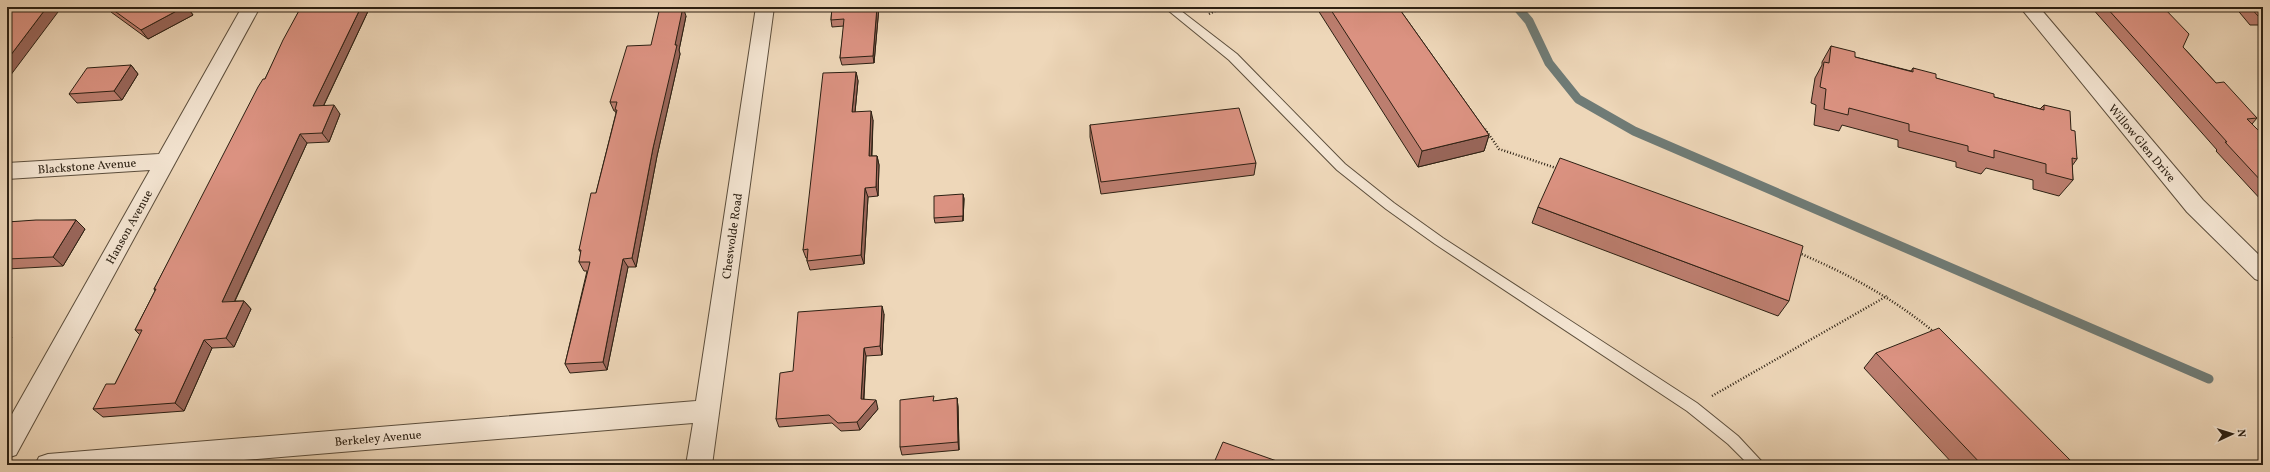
<svg xmlns="http://www.w3.org/2000/svg" width="2270" height="472" font-family="Vollkorn,serif">
<style>
.lines{fill:none;stroke-linecap:round;stroke-linejoin:round}
.stream{stroke:#6f7b76;stroke-width:9}
.service-casing{stroke:#5c4e3c;stroke-width:2}
.minor-casing{stroke:#5c4e3c;stroke-width:2}
.tertiary-casing{stroke:#5c4e3c;stroke-width:2}
.path{stroke:#2c2013;stroke-width:2.5;stroke-dasharray:1 2;stroke-linecap:butt}
.service{fill:#f4e5d2;fill-rule:evenodd}
.minor{fill:#f4e5d2;fill-rule:evenodd}
.tertiary{fill:#f4e5d2;fill-rule:evenodd}
.wall{fill:#bc7e6f;stroke:#2c2013}
.shaded-wall{fill:#99665a;stroke:#2c2013}
.building{fill:#db9281;stroke:#2c2013}
.labels{text-anchor:middle;stroke-width:3;stroke-linejoin:round;paint-order:stroke}
.street-label{font-size:12px;fill:#2c2013;stroke:#f4e5d2}
</style>
<rect width="100%" height="100%" fill="#eed7b9"/>
<filter id="stains"><feTurbulence type="fractalNoise" baseFrequency=".005" numOctaves="4"/><feColorMatrix values="0 0 0 0 .2 0 0 0 0 .09 0 0 0 0 .02 0 0 0 .5 -.17"/></filter>
<radialGradient id="worn" r=".72"><stop offset=".6" stop-color="#630" stop-opacity="0"/><stop offset="1" stop-color="#630" stop-opacity=".3"/></radialGradient>
<g class="lines">
<polyline class="stream" points="1517,7 1529,21 1549,63 1578,99 1634,131 2209,379"/>
<g class="service-casing">
<polygon id="service" points="1164,7 1176,7 1237,54 1345,164 1394,203 1443,238 1697,403 1738,436 1765,465 1749,465 1728,444 1687,411 1435,244 1386,209 1337,170 1229,60"/>
</g>
<g class="minor-casing">
<g id="minor">
<polygon points="242,7 260,7 16,455 7,458 7,423 150,170 7,179 7,163 159,154"/>
<polygon points="756,7 774,7 712,465 686,465 693,423 183,465 35,465 39,457 48,454 696,401"/>
</g>
</g>
<g class="tertiary-casing">
<polygon id="tertiary" points="2020,7 2039,7 2203,200 2263,259 2263,282 2255,279 2187,212"/>
</g>
<g class="path">
<polyline points="1209,14 1223,7"/>
<polyline points="1485,129 1499,149 1559,169"/>
<path d="M1799 253C1848 274 1893 298 1934 332"/>
<polyline points="1712,396 1887,296"/>
</g>
<use href="#service" class="service"/>
<use href="#minor" class="minor"/>
<use href="#tertiary" class="tertiary"/>
</g>
<g class="wall">
<polygon points="107,7 187,7 193,15 148,39 111,12"/>
<polygon points="301,7 370,7 324,105 340,114 329,142 307,143 235,301 244,301 251,309 234,347 212,348 184,411 103,417 93,409 115,384 140,335 135,330 155,291 154,289 265,79"/>
<polygon points="832,7 879,7 874,63 842,65 840,58 844,26 832,27 831,20"/>
<polygon points="1316,7 1398,7 1489,135 1484,151 1418,167"/>
<polygon points="2091,7 2163,7 2183,47 2216,83 2257,118 2252,124 2263,135 2263,202 2216,151 2217,150"/>
<polygon points="2235,7 2263,7 2263,25 2250,25"/>
<polygon points="686,16 679,50 680,54 657,156 636,267 628,267 607,370 570,373 565,364 587,271 584,271 579,262 581,253 579,250 596,193 616,113 615,111 614,111 610,102 651,45"/>
<polygon points="1831,46 1855,57 1911,71 1913,68 1936,78 1994,97 2040,109 2044,105 2071,130 2077,159 2072,166 2073,180 2059,196 2033,189 2033,180 1986,168 1981,174 1956,167 1956,162 1898,147 1898,140 1842,125 1839,131 1814,125 1816,105 1811,103 1815,78 1822,65 1822,62"/>
<polygon points="131,65 138,74 122,100 77,103 69,94"/>
<polygon points="856,72 858,81 855,112 873,120 872,156 877,156 879,165 878,196 868,197 864,264 810,270 807,261 807,258 806,258 803,250"/>
<polygon points="1090,125 1256,163 1254,175 1101,194 1090,137"/>
<polygon points="963,194 964,199 963,221 935,223 934,218"/>
<polygon points="1538,207 1789,301 1778,316 1532,223"/>
<polygon points="76,220 85,229 63,266 7,269 7,222"/>
<polygon points="884,314 882,355 866,356 864,399 878,409 860,430 841,431 832,423 779,427 776,419 793,371"/>
<polygon points="1876,353 2075,465 1954,465 1864,368"/>
<polygon points="957,398 958,407 959,450 902,455 900,447 935,401"/>
</g>
<g class="shaded-wall">
<polygon points="47,7 60,7 61,8 7,80 7,60"/>
<polygon points="184,7 187,7 193,15 148,39 141,30"/>
<polygon points="361,7 370,7 319,115 313,106"/>
<polygon points="680,7 683,7 686,16 679,50 680,54 657,156 636,267 632,258 653,148 675,45"/>
<polygon points="877,7 879,7 874,63 873,56"/>
<polygon points="131,65 138,74 122,100 114,91"/>
<polygon points="856,72 858,81 854,122 852,112"/>
<polygon points="334,105 340,114 329,142 322,133"/>
<polygon points="871,111 873,120 871,165 869,156"/>
<polygon points="300,134 307,143 230,311 222,302"/>
<polygon points="1489,135 1484,151 1418,167 1422,151"/>
<polygon points="877,156 879,165 878,196 876,187"/>
<polygon points="865,188 868,197 864,264 861,255"/>
<polygon points="963,194 964,199 963,221"/>
<polygon points="76,220 85,229 63,266 53,257"/>
<polygon points="623,259 628,267 607,370 603,362"/>
<polygon points="244,301 251,309 234,347 226,338"/>
<polygon points="882,306 884,314 882,355 880,346"/>
<polygon points="7,333 12,337 7,346"/>
<polygon points="204,340 212,348 184,411 175,403"/>
<polygon points="864,348 866,356 863,408 861,399"/>
<polygon points="957,398 958,407 959,450 958,442"/>
<polygon points="876,400 878,409 860,430 857,422"/>
</g>
<g class="building">
<polygon points="7,7 47,7 7,60"/>
<polygon points="109,7 184,7 141,30"/>
<polygon points="301,7 361,7 313,106 334,105 322,133 300,134 222,302 244,301 226,338 204,340 175,403 93,409 106,384 115,384 142,330 135,330 156,289 154,289 258,87 263,79 265,79 283,40"/>
<polygon points="660,7 683,7 675,45 677,45 653,148 632,258 623,259 603,362 565,364 590,262 579,262 581,250 579,250 591,193 596,193 617,110 615,110 617,102 610,102 627,46 651,45"/>
<polygon points="832,7 877,7 873,56 840,58 844,19 831,20"/>
<polygon points="1329,7 1398,7 1489,135 1422,151"/>
<polygon points="2106,7 2163,7 2189,34 2183,47 2216,83 2224,82 2257,118 2247,119 2263,135 2263,183 2225,142 2227,142"/>
<polygon points="2250,7 2263,7 2263,16 2258,16"/>
<polygon points="1831,46 1855,52 1855,57 1913,72 1913,68 1936,74 1936,78 1994,94 1994,97 2044,110 2044,105 2070,111 2071,130 2075,131 2077,159 2072,158 2073,180 2046,173 2046,164 1994,150 1994,158 1968,151 1968,146 1909,131 1909,124 1849,108 1848,115 1824,109 1826,89 1820,87 1824,62 1829,63"/>
<polygon points="131,65 114,91 69,94 87,68"/>
<polygon points="856,72 852,112 871,111 869,156 877,156 876,187 865,188 861,255 807,261 808,249 803,250 823,73"/>
<polygon points="1239,108 1256,163 1101,182 1090,125"/>
<polygon points="1560,158 1803,246 1789,301 1538,207"/>
<polygon points="963,194 963,216 934,218 934,196"/>
<polygon points="36,220 76,220 53,257 7,259 7,222"/>
<polygon points="882,306 880,346 864,348 861,399 876,400 857,422 838,423 829,415 776,419 780,373 793,371 798,312"/>
<polygon points="1939,328 2075,465 1982,465 1876,353"/>
<polygon points="934,396 933,401 957,398 958,442 900,447 900,400"/>
<polygon points="1223,442 1288,465 1213,465"/>
</g>
<g class="labels">
<g class="street-label">
<text transform="translate(2142 143) rotate(50)" y="4">Willow Glen Drive</text>
<text transform="translate(87 166) rotate(-4)" y="4">Blackstone Avenue</text>
<text transform="translate(129 227) rotate(-61)" y="4">Hanson Avenue</text>
<text transform="translate(732 236) rotate(-82)" y="4">Cheswolde Road</text>
<text transform="translate(378 438) rotate(-5)" y="4">Berkeley Avenue</text>
</g>
</g>
<rect width="2270" height="472" fill="none" stroke="#eed7b9" stroke-width="24"/>
<rect x="8" y="8" width="2254" height="456" fill="none" stroke="#2c2013" stroke-width="2"/>
<rect x="12" y="12" width="2246" height="448" fill="none" stroke="#2c2013"/>
<g transform="translate(2232 434) rotate(86)" stroke="#f4e5d2" stroke-width="3" paint-order="stroke">
<path d="M0-3L7 15L0 10L-7 15Z" fill="#2c2013"/>
<text y="-6" font-size="11" font-weight="bold" text-anchor="middle" fill="#2c2013">N</text>
</g>
<rect width="100%" height="100%" filter="url(#stains)"/>
<rect width="100%" height="100%" fill="url(#worn)"/>
</svg>
